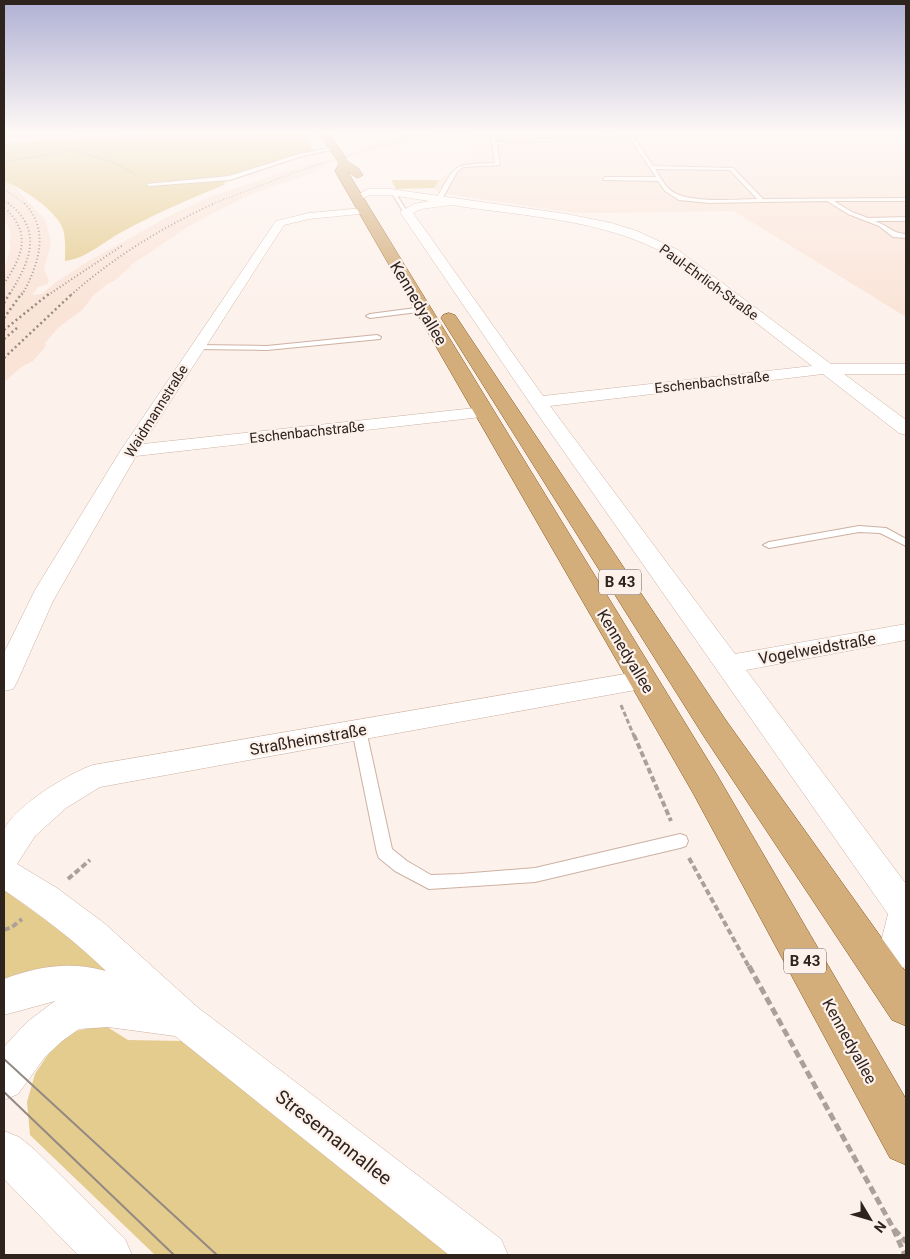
<svg xmlns="http://www.w3.org/2000/svg" width="910" height="1259" font-family="Roboto,sans-serif">
<style>
.built{fill:#fae4d8}
.green{fill:#e4cb8e}
.lines{fill:none;stroke-linecap:round;stroke-linejoin:round}
.lane-casing{stroke:#cdb1a2;stroke-width:2}
.street-casing{stroke:#cdb1a2;stroke-width:1}
.primary-casing{stroke:#865a20;stroke-width:1}
.path-far3{stroke:#aca09a;stroke-width:1;stroke-dasharray:2 1;stroke-linecap:butt}
.path-far2{stroke:#aca09a;stroke-width:3;stroke-dasharray:5 2.5;stroke-linecap:butt}
.path-far1{stroke:#aca09a;stroke-width:4;stroke-dasharray:6 3;stroke-linecap:butt}
.path{stroke:#aca09a;stroke-width:5;stroke-dasharray:8 4;stroke-linecap:butt}
.lane{fill:#fff;fill-rule:evenodd}
.street{fill:#fff;fill-rule:evenodd}
.primary{fill:#d3ad7a;fill-rule:evenodd}
.tram{stroke:#948983;stroke-width:2}
.rail-far2{stroke:#948983;stroke-width:1;stroke-dasharray:1 2;stroke-linecap:butt}
.rail-far1{stroke:#948983;stroke-width:2;stroke-dasharray:1 2.5;stroke-linecap:butt}
.rail{stroke:#948983;stroke-width:2.5;stroke-dasharray:2 3;stroke-linecap:butt}
.labels{text-anchor:middle;stroke-width:4.5;stroke-linejoin:round;paint-order:stroke}
.far-street-label{font-size:14px;fill:#2e231d;stroke:#fdf1eb}
.shield{fill:#fdf1eb;stroke:#6c615b;stroke-width:1}
.shield-label{font-size:15px;font-weight:bold;fill:#2e231d}
.street-label{font-size:16px;fill:#2e231d;stroke:#fdf1eb}
.near-street-label{font-size:19px;fill:#2e231d;stroke:#fdf1eb}
</style>
<rect width="100%" height="100%" fill="#fdf1eb"/>
<g class="built">
<polygon points="58,132 139,132 4,138 4,134"/>
<polygon points="415,132 443,132 363,156 360,147"/>
<polygon points="474,132 906,132 906,317 734,211 577,213 438,193 434,188 439,180 473,155"/>
<polygon points="319,160 327,167 326,168 247,196 194,223 131,265 129,268 114,281 107,284 93,296 82,310 58,328 45,343 46,346 33,361 23,366 4,382 4,270 11,246 9,243 11,237 10,231 7,223 4,222 4,181 12,184 46,221 51,243 44,269 49,281 47,284 38,287 32,295 42,294 56,282 87,262 171,215 212,196"/>
</g>
<g class="green">
<path d="M177 132H303L315 153 223 183 226 184C190 199 154 214 120 233 102 243 85 259 65 261 65 250 66 240 63 229 56 210 22 188 4 181V143Z"/>
<polygon points="391,180 439,180 434,188 396,189"/>
<polygon points="4,890 132,983 26,982 4,988"/>
<polygon points="104,1025 128,1040 184,1041 460,1255 155,1255 30,1135 27,1102 35,1074 53,1047 76,1031"/>
</g>
<g class="lines">
<g class="lane-casing">
<g id="lane">
<path d="M630 132 653 166 733 168 763 199 906 198 905 201H834L852 212 868 218 906 217V221H875C887 225 893 234 906 234V238L893 237 879 226 848 214 827 201 709 203 679 200 665 191 658 181 603 180 605 177H656L628 135 497 144 500 165 463 167 457 172 441 201 436 200C457 162 452 165 495 163L491 136H495L496 142H511ZM655 169 730 170 757 199C735 199 684 205 668 188 663 183 659 175 655 169Z"/>
<polygon points="334,147 336,149 302,156 230,180 149,186 146,184 229,176 299,154"/>
<polygon points="391,192 395,192 408,213 404,213"/>
<polygon points="423,307 426,307 426,311 370,318 366,316 370,314"/>
<polygon points="377,335 381,337 380,339 267,350 196,349 192,347 196,345 267,346"/>
<polygon points="859,526 886,528 906,539 906,546 880,533 859,532 769,548 763,545 769,542"/>
<polygon points="359,725 364,726 366,730 392,849 407,861 431,875 460,874 535,868 680,834 686,836 688,841 686,846 680,848 535,882 429,889 395,871 379,858 377,853 352,730 354,726"/>
</g>
</g>
<g class="street-casing">
<g id="street">
<path d="M368 189H390L567 214 611 223 637 231 678 250 831 364H906V374H844L906 420V435L899 433 823 374 550 406 735 654 906 624V640L746 670 906 884V965L892 979 879 984 866 979 861 967 866 955 881 942 888 914 532 406 400 212 414 204 429 201 390 195H370L357 201 352 198ZM452 205C526 217 602 218 670 256L812 366 543 396 413 213 421 209Z"/>
<polygon points="365,208 371,211 369,213 309,219 284,225 143,444 484,407 490,408 493,412 490,416 136,456 53,601 17,682 13,689 4,691 4,653 35,590 121,450 276,221 309,213"/>
<path d="M643 671 652 673 656 680 652 687 100 787 66 808 35 836 17 864 57 888 104 923 196 1006 501 1239 508 1255H449L175 1036 108 1027 79 1029 62 1041 45 1057 18 1094 4 1100V1047L27 1022 55 1001 4 1015V979C38 966 71 961 106 971 75 941 41 915 4 890 4 877 1 844 4 832 9 809 71 772 93 765Z"/>
<polygon points="4,1131 19,1137 34,1149 125,1239 132,1255 78,1255 4,1179"/>
</g>
</g>
<g class="primary-casing">
<g id="primary">
<polygon points="319,132 329,132 348,162 358,168 363,175 357,178 347,171 717,775 906,1099 906,1165 890,1158 693,793 335,171 339,164"/>
<polygon points="449,313 455,315 457,318 725,719 906,972 906,1026 892,1020 703,735 441,318 443,315"/>
</g>
</g>
<polyline class="path-far3" points="6,162 73,150 115,163 136,175"/>
<polyline class="path-far2" points="621,705 634,736"/>
<g class="path-far1">
<polyline points="634,735 671,821"/>
<polyline points="689,858 749,967"/>
<polyline points="68,879 90,860"/>
<polyline points="4,930 12,927 22,919"/>
</g>
<g class="path">
<polyline points="749,966 892,1226 905,1255"/>
<polyline points="894,1229 906,1242"/>
</g>
<use href="#lane" class="lane"/>
<use href="#street" class="street"/>
<use href="#primary" class="primary"/>
<g class="tram">
<polyline points="4,1059 217,1255"/>
<polyline points="4,1092 174,1255"/>
</g>
<g class="rail-far2">
<polyline points="4,137 116,132"/>
<polyline points="4,189 25,204"/>
<polyline points="4,200 9,204"/>
<polyline points="212,204 307,168 427,132"/>
</g>
<g class="rail-far1">
<path d="M8 203C44 230 30 262 9 295"/>
<path d="M4 284C22 256 32 235 6 209"/>
<path d="M22 295C38 266 51 230 24 203"/>
<polyline points="48,295 123,245"/>
<path d="M71 295C115 256 163 227 215 203"/>
</g>
<g class="rail">
<polyline points="4,303 10,293"/>
<polyline points="4,318 22,293"/>
<polyline points="4,330 50,293"/>
<polyline points="4,339 17,328"/>
<polyline points="4,358 73,293"/>
</g>
</g>
<linearGradient id="sky" x2="0" y2="1"><stop stop-color="#b0b0d4"/><stop offset="0.43" stop-color="#fef9f6"/><stop offset="1" stop-color="#fef9f6" stop-opacity="0"/></linearGradient>
<rect width="910" height="308" fill="url(#sky)"/>
<g class="labels">
<g class="far-street-label">
<text transform="translate(709 282) rotate(36)" y="5">Paul-Ehrlich-Straße</text>
<text transform="translate(712 382) rotate(-6)" y="5">Eschenbachstraße</text>
<text transform="translate(156 411) rotate(-58)" y="5">Waidmannstraße</text>
<text transform="translate(307 432) rotate(-6)" y="5">Eschenbachstraße</text>
</g>
<g class="shield">
<rect x="599" y="569.5" width="42" height="25" rx="4"/>
<rect x="784" y="948.5" width="42" height="25" rx="4"/>
</g>
<g class="shield-label">
<text x="620" y="587">B 43</text>
<text x="805" y="966">B 43</text>
</g>
<g class="street-label">
<text transform="translate(419 303) rotate(59)" y="6">Kennedyallee</text>
<text transform="translate(817 648) rotate(-10)" y="6">Vogelweidstraße</text>
<text transform="translate(626 651) rotate(59)" y="6">Kennedyallee</text>
<text transform="translate(308 739) rotate(-10)" y="6">Straßheimstraße</text>
<text transform="translate(850 1041) rotate(61)" y="6">Kennedyallee</text>
</g>
<g class="near-street-label">
<text transform="translate(334 1137) rotate(38)" y="7">Stresemannallee</text>
</g>
</g>
<rect width="910" height="1259" fill="none" stroke="#2e231d" stroke-width="10"/>
<g transform="translate(870 1219) rotate(128)" stroke="#fdf1eb" stroke-width="4" paint-order="stroke">
<path d="M0-4L9 19L0 12L-9 19Z" fill="#2e231d"/>
<text y="-8" font-size="14" font-weight="bold" text-anchor="middle" fill="#2e231d">N</text>
</g>
</svg>
